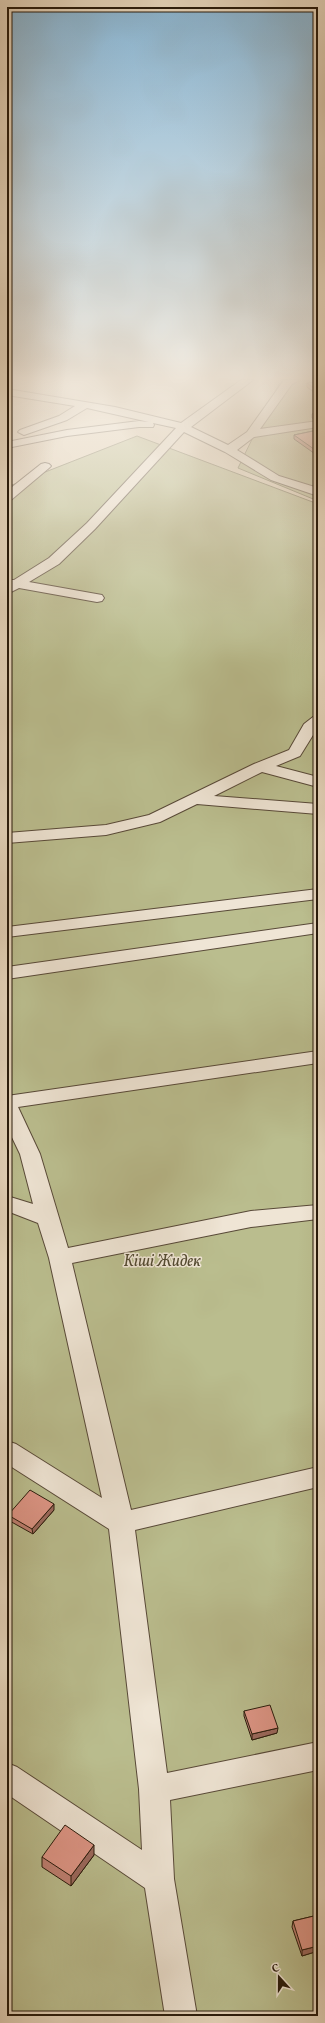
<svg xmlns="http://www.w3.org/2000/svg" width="325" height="2023" font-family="Vollkorn,serif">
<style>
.green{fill:#babd8e;stroke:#716c4c}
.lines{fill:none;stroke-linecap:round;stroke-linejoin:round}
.minor-casing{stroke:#584938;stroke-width:2}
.minor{fill:#efe5d5;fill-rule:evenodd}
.wall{fill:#c08174;stroke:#281a0b}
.shaded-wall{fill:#9c695e;stroke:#281a0b}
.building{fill:#df9687;stroke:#281a0b}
.labels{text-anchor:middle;stroke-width:3;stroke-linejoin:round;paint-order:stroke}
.park-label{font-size:16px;font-style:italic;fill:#544b32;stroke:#efe5d5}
</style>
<rect width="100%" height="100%" fill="#e7d7be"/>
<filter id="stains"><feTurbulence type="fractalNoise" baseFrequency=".005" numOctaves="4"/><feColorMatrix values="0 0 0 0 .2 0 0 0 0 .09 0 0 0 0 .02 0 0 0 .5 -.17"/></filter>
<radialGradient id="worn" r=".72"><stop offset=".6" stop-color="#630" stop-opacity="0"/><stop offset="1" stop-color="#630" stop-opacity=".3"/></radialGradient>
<g class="green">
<polygon points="293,380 318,380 318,501 238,468 279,384"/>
<polygon points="137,436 318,504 318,2016 7,2016 7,487"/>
</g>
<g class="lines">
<g class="minor-casing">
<g id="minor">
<polygon points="241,380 253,380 191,427 228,445 247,432 284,380 300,380 292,384 260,429 318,421 318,427 254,437 237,450 279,476 318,488 318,496 271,480 225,452 184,432 95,529 59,564 29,582 102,595 104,598 102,601 97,602 19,588 7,594 7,580 14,580 49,558 87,523 176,428 153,423 154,425 153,427 139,427 67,436 7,448 7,442 67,430 139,421 149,422 87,408 67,420 24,435 18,432 20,430 59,416 75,406 7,395 7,389 115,407 181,423"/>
<polygon points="45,463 49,464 51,466 49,468 11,500 7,501 7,491 41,464"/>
<polygon points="318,716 318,727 300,756 276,766 318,777 318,787 262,772 214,796 318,804 318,814 197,804 160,822 106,835 7,843 7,833 106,825 149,815 254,764 289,750 304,724 313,717"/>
<polygon points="318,889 318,899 7,937 7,927"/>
<polygon points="318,923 318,933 7,979 7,967"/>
<polygon points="318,1051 318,1063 18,1107 40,1154 68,1248 251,1211 318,1205 318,1219 251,1227 72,1263 131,1510 318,1467 318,1487 135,1530 167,1773 318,1742 318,1770 170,1800 174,1879 197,2016 165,2016 145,1888 7,1794 7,1763 17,1767 142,1850 139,1789 109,1529 7,1464 7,1441 16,1444 102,1498 49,1258 38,1223 7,1211 7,1196 33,1204 20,1154 7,1127 7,1096"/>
</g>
</g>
<use href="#minor" class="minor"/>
</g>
<g class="wall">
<polygon points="318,382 318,395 307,387 307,383"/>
<polygon points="318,413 318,420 312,418 312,414"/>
<polygon points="318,430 318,456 294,439 294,435"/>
<polygon points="54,1510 33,1534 8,1520 8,1515"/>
<polygon points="244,1711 277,1733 252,1740 244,1716"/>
<polygon points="94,1855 71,1886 42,1867 42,1857"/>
<polygon points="318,1915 318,1951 302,1956 292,1927 293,1921"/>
</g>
<g class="shaded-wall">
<polygon points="10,1233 10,1239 7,1242 7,1236"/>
<polygon points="54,1504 54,1510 33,1534 32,1529"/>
<polygon points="278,1728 277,1733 252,1740 252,1734"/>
<polygon points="94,1845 94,1855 71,1886 71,1876"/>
<polygon points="318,1946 318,1951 302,1956 302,1950"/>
</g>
<g class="building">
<polygon points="318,382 318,391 307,383"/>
<polygon points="318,413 318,416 312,414"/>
<polygon points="318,430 318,452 294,435"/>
<polygon points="7,1232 10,1233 7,1236"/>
<polygon points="30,1490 54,1504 32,1529 8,1515"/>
<polygon points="270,1705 278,1728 252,1734 244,1711"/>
<polygon points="65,1825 94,1845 71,1876 42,1857"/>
<polygon points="318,1915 318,1946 302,1950 293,1921"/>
</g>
<linearGradient id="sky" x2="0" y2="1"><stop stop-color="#88b6d5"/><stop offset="0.57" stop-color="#f4ede2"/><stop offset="1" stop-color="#f4ede2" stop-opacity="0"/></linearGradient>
<rect width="325" height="664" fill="url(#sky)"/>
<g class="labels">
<g class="park-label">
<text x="162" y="1266">Кіші Жидек</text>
</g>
</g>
<rect width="325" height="2023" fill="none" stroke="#e7d7be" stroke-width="24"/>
<rect x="8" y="8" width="309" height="2007" fill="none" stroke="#281a0b" stroke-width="2"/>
<rect x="12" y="12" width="301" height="1999" fill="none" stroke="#281a0b"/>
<g transform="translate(279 1977) rotate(339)" stroke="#efe5d5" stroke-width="3" paint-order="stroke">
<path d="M0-3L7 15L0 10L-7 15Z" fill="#281a0b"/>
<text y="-6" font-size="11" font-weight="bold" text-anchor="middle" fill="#281a0b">С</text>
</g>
<rect width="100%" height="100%" filter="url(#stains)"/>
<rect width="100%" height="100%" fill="url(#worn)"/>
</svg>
